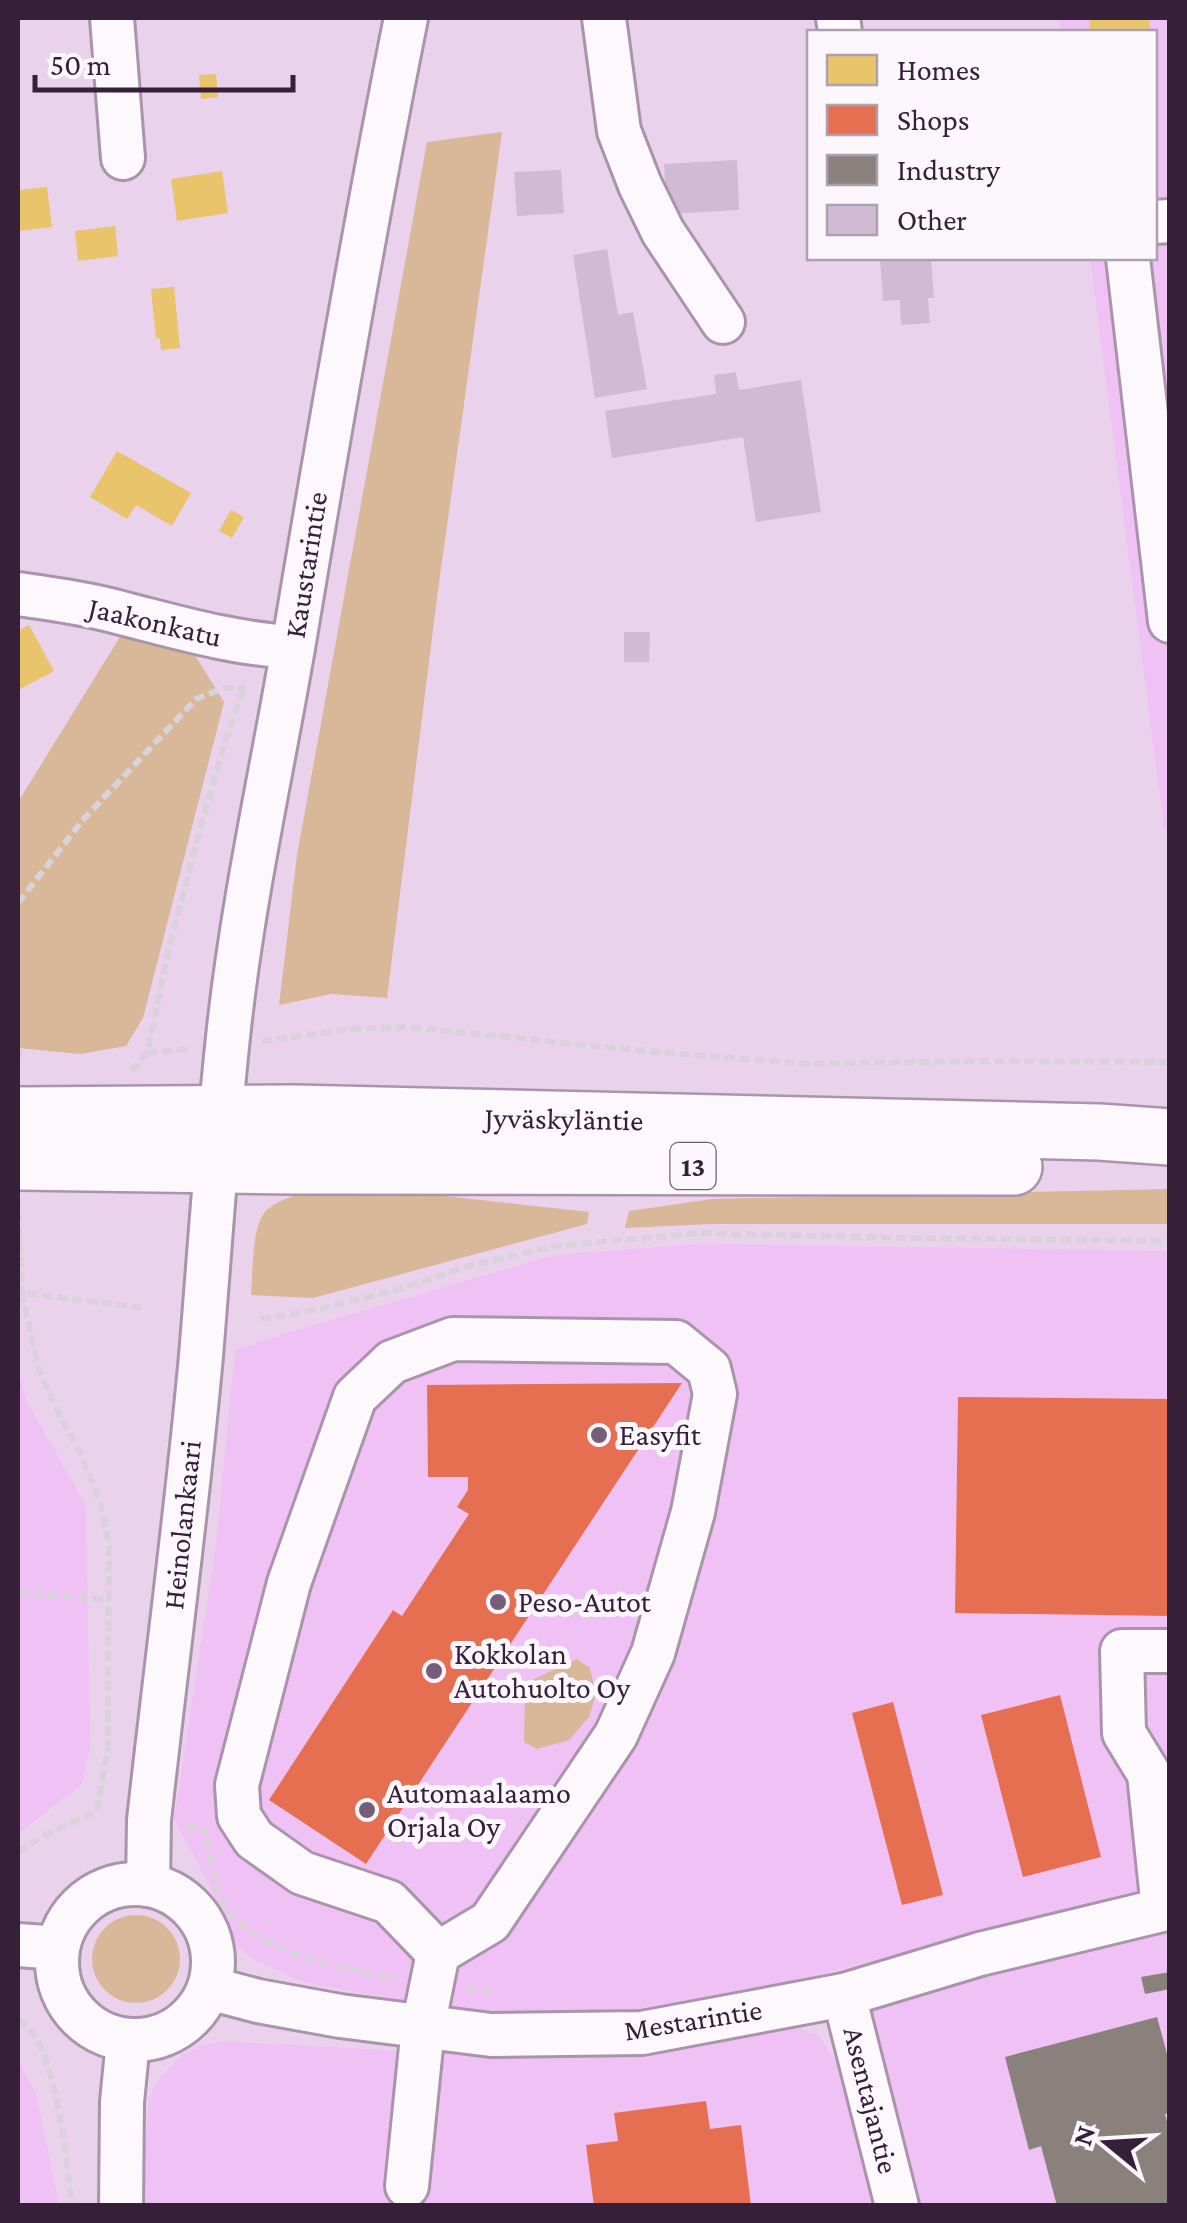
<svg xmlns="http://www.w3.org/2000/svg" width="1187" height="2223" font-family="'Crimson Pro',serif">
<style>
.built{fill:#f0c1f4}
.green{fill:#d8b898}
.homes{fill:#e9c46a}
.shops{fill:#e76f51}
.industry{fill:#8a817c}
.building{fill:#d1bad4}
.lines{fill:none;stroke-linecap:round;stroke-linejoin:round}
.minor-casing{stroke:#a994ab;stroke-width:48}
.highway-casing{stroke:#a994ab;stroke-width:60}
.path{stroke:#dad2db;stroke-width:6;stroke-dasharray:10 5;stroke-linecap:butt}
.minor{stroke:#fcf8fc;stroke-width:42}
.highway{stroke:#fcf8fc;stroke-width:55}
.poi-dot{fill:#755e78;stroke:#fcf6fd;stroke-width:4}
.labels{text-anchor:middle;stroke-width:10;stroke-linejoin:round;paint-order:stroke}
.shield{fill:#fcf6fd;stroke:#716074;stroke-width:2.5}
.shield-label{font-size:28px;font-weight:bold;fill:#362039}
.street-label{font-size:30px;fill:#362039;stroke:#fcf6fd}
.poi-label{font-size:30px;fill:#362039;stroke:#fcf6fd;text-anchor:start}
</style>
<rect width="100%" height="100%" fill="#ead1ec"/>
<g class="built">
<polygon points="1059,18 1169,18 1169,829 1164,827 1090,258 1154,258 1154,32 1061,32"/>
<polygon points="700,1244 1169,1251 1169,1885 1019,1921 774,1987 649,2014 520,2020 305,1983 251,1958 231,1940 208,1882 174,1820 216,1544 235,1350 280,1335 554,1255"/>
<polygon points="18,1371 26,1400 86,1506 90,1747 82,1784 18,1834"/>
<polygon points="1169,1928 1169,2205 921,2205 871,2009 1122,1939"/>
<polygon points="783,2024 818,2035 835,2060 873,2205 141,2206 149,2098 161,2076 182,2055 201,2046 223,2041 504,2057 645,2054"/>
<polygon points="18,2062 36,2093 59,2205 18,2205"/>
</g>
<g class="green">
<polygon points="502,132 438,590 387,998 331,994 279,1005 297,855 427,142"/>
<polygon points="123,632 193,652 224,702 143,1018 126,1046 80,1054 18,1048 18,802"/>
<path d="M321 1188H371L589 1212 587 1224 313 1298 251 1295C253 1274 251 1222 268 1209 283 1197 304 1193 321 1188Z"/>
<polygon points="1169,1189 1169,1224 710,1224 625,1228 629,1211 712,1199"/>
<polygon points="577,1659 590,1668 596,1694 589,1717 569,1740 537,1749 524,1742 525,1696 528,1682"/>
<circle cx="136" cy="1959" r="44"/>
</g>
<g class="homes">
<polygon points="1089,18 1149,18 1150,32 1090,32"/>
<polygon points="216,74 218,97 201,99 199,75"/>
<polygon points="222,171 228,213 177,221 171,179"/>
<polygon points="47,187 52,227 18,231 18,190"/>
<polygon points="115,226 118,256 78,261 75,231"/>
<polygon points="174,287 180,348 161,350 160,338 156,339 151,289"/>
<polygon points="117,451 191,493 172,526 136,505 127,519 90,497"/>
<polygon points="231,510 244,517 232,538 219,531"/>
<polygon points="29,625 54,671 18,690 18,631"/>
</g>
<g class="shops">
<polygon points="682,1383 366,1864 269,1800 393,1610 402,1616 469,1514 457,1507 468,1490 468,1477 428,1477 427,1385"/>
<polygon points="958,1397 1170,1399 1170,1616 955,1613"/>
<polygon points="1060,1695 1101,1857 1023,1877 981,1715"/>
<polygon points="893,1702 943,1895 902,1905 852,1713"/>
<polygon points="706,2101 710,2129 741,2125 751,2206 594,2206 586,2145 618,2141 614,2113"/>
</g>
<g class="industry">
<polygon points="1170,1972 1170,1989 1145,1994 1141,1977"/>
<polygon points="1157,2017 1170,2065 1170,2113 1165,2114 1170,2133 1170,2206 1057,2206 1041,2146 1029,2150 1005,2057"/>
</g>
<g class="building">
<polygon points="737,160 739,210 667,214 664,164"/>
<polygon points="561,170 564,213 517,216 514,172"/>
<polygon points="607,249 618,315 633,312 647,389 595,398 573,255"/>
<polygon points="880,258 931,258 934,298 928,298 930,323 901,325 900,300 883,301"/>
<polygon points="736,372 739,390 801,380 821,512 756,522 743,437 612,458 605,411 716,394 714,375"/>
<polygon points="624,632 650,632 649,662 624,662"/>
</g>
<g class="lines">
<g class="minor-casing">
<g id="minor">
<polyline points="112,18 123,158"/>
<polyline points="604,18 619,131 640,185 663,232 723,322"/>
<polyline points="838,18 840,32"/>
<polyline points="1154,222 1170,221"/>
<polyline points="1128,258 1170,621"/>
<path d="M18 594C53 599 90 604 125 614 180 628 235 644 293 647"/>
<circle cx="135" cy="1962" r="78"/>
<path d="M148 1885 149 1820C166 1666 187 1511 201 1356 210 1247 217 1137 229 1028 243 900 271 775 293 648 328 438 364 227 406 18"/>
<polyline points="1163,1909 1149,1774 1124,1733 1122,1651 1170,1651"/>
<polyline points="18,1945 58,1948"/>
<polyline points="209,1988 258,2001 340,2016 491,2035 642,2033 844,1995 980,1954 1170,1908"/>
<polyline points="844,1995 897,2206"/>
<polyline points="407,2186 423,2027 438,1953 490,1922 616,1735 653,1653 693,1512 715,1394 709,1369 676,1342 453,1339 392,1362 355,1397 289,1583 237,1785 239,1816 254,1839 302,1873 389,1902 438,1953"/>
<polyline points="121,2206 122,2102 128,2041"/>
</g>
</g>
<g class="highway-casing">
<g id="highway">
<polyline points="18,1115 294,1113 1099,1132 1170,1137"/>
<polyline points="18,1162 292,1166 1014,1167"/>
</g>
</g>
<g class="path">
<polyline points="18,903 82,821 196,699 224,688 245,688"/>
<polyline points="262,1041 351,1029 405,1027 667,1053 807,1064 970,1061 1170,1062"/>
<polyline points="18,1049 19,1058"/>
<polyline points="147,1053 191,1049"/>
<polyline points="131,1071 147,1053 169,949 197,841 226,738 244,688"/>
<polyline points="18,1292 22,1293 18,1204"/>
<polyline points="261,1319 310,1311 397,1290 469,1266 556,1246 701,1233 907,1238 1170,1241"/>
<polyline points="18,1593 109,1600"/>
<path d="M185 1827 205 1830C211 1856 213 1890 229 1913 234 1921 245 1927 253 1932 295 1960 346 1969 395 1978"/>
<polyline points="18,1852 45,1835 97,1811 108,1746 109,1546 100,1501 81,1455 57,1410 38,1367 22,1293 145,1308"/>
<polyline points="466,1988 498,1994"/>
<path d="M18 2020C22 2023 27 2026 30 2030 55 2055 69 2168 71 2206"/>
</g>
<use href="#minor" class="minor"/>
<use href="#highway" class="highway"/>
</g>
<g class="poi-dot">
<circle cx="599" cy="1435" r="10"/>
<circle cx="498" cy="1602" r="10"/>
<circle cx="434" cy="1671" r="10"/>
<circle cx="367" cy="1810" r="10"/>
</g>
<g class="labels">
<rect class="shield" x="670.5" y="1143" width="45" height="46" rx="8"/>
<g class="shield-label">
<text x="693" y="1176">13</text>
</g>
<g class="street-label">
<text transform="translate(306 565) rotate(-81)" y="10">Kaustarintie</text>
<text transform="translate(155 622) rotate(13)" y="10">Jaakonkatu</text>
<text transform="translate(564 1119) rotate(1)" y="10">Jyväskyläntie</text>
<text transform="translate(182 1525) rotate(-84)" y="10">Heinolankaari</text>
<text transform="translate(693 2020) rotate(-9)" y="10">Mestarintie</text>
<text transform="translate(871 2100) rotate(76)" y="10">Asentajantie</text>
</g>
<g class="poi-label">
<text x="619" y="1445">Easyfit</text>
<text x="518" y="1612">Peso-Autot</text>
<text x="454" y="1664">Kokkolan<tspan x="454" dy="34">Autohuolto Oy</tspan></text>
<text x="387" y="1803">Automaalaamo<tspan x="387" dy="34">Orjala Oy</tspan></text>
</g>
</g>
<rect width="1187" height="2223" fill="none" stroke="#362039" stroke-width="40"/>
<rect x="807" y="30" width="350" height="230" fill="#fcf6fd" stroke="#ada0af" stroke-width="2.5"/>
<rect x="827" y="55" width="50" height="30" fill="#e9c46a" stroke="#ada0af" stroke-width="2.5"/>
<text x="897" y="80" font-size="30" fill="#362039">Homes</text>
<rect x="827" y="105" width="50" height="30" fill="#e76f51" stroke="#ada0af" stroke-width="2.5"/>
<text x="897" y="130" font-size="30" fill="#362039">Shops</text>
<rect x="827" y="155" width="50" height="30" fill="#8a817c" stroke="#ada0af" stroke-width="2.5"/>
<text x="897" y="180" font-size="30" fill="#362039">Industry</text>
<rect x="827" y="205" width="50" height="30" fill="#d1bad4" stroke="#ada0af" stroke-width="2.5"/>
<text x="897" y="230" font-size="30" fill="#362039">Other</text>
<g transform="translate(1107 2143) rotate(288)" stroke="#fcf6fd" stroke-width="8" paint-order="stroke">
<path d="M0-8L18 38L0 25L-18 38Z" fill="#362039"/>
<text y="-15" font-size="28" font-weight="bold" text-anchor="middle" fill="#362039">N</text>
</g>
<path d="M35 75v15h258v-15" fill="none" stroke="#362039" stroke-width="5"/>
<text x="50" y="75" font-size="30" fill="#362039" stroke="#fcf6fd" stroke-width="8" paint-order="stroke">50 m</text>
</svg>
